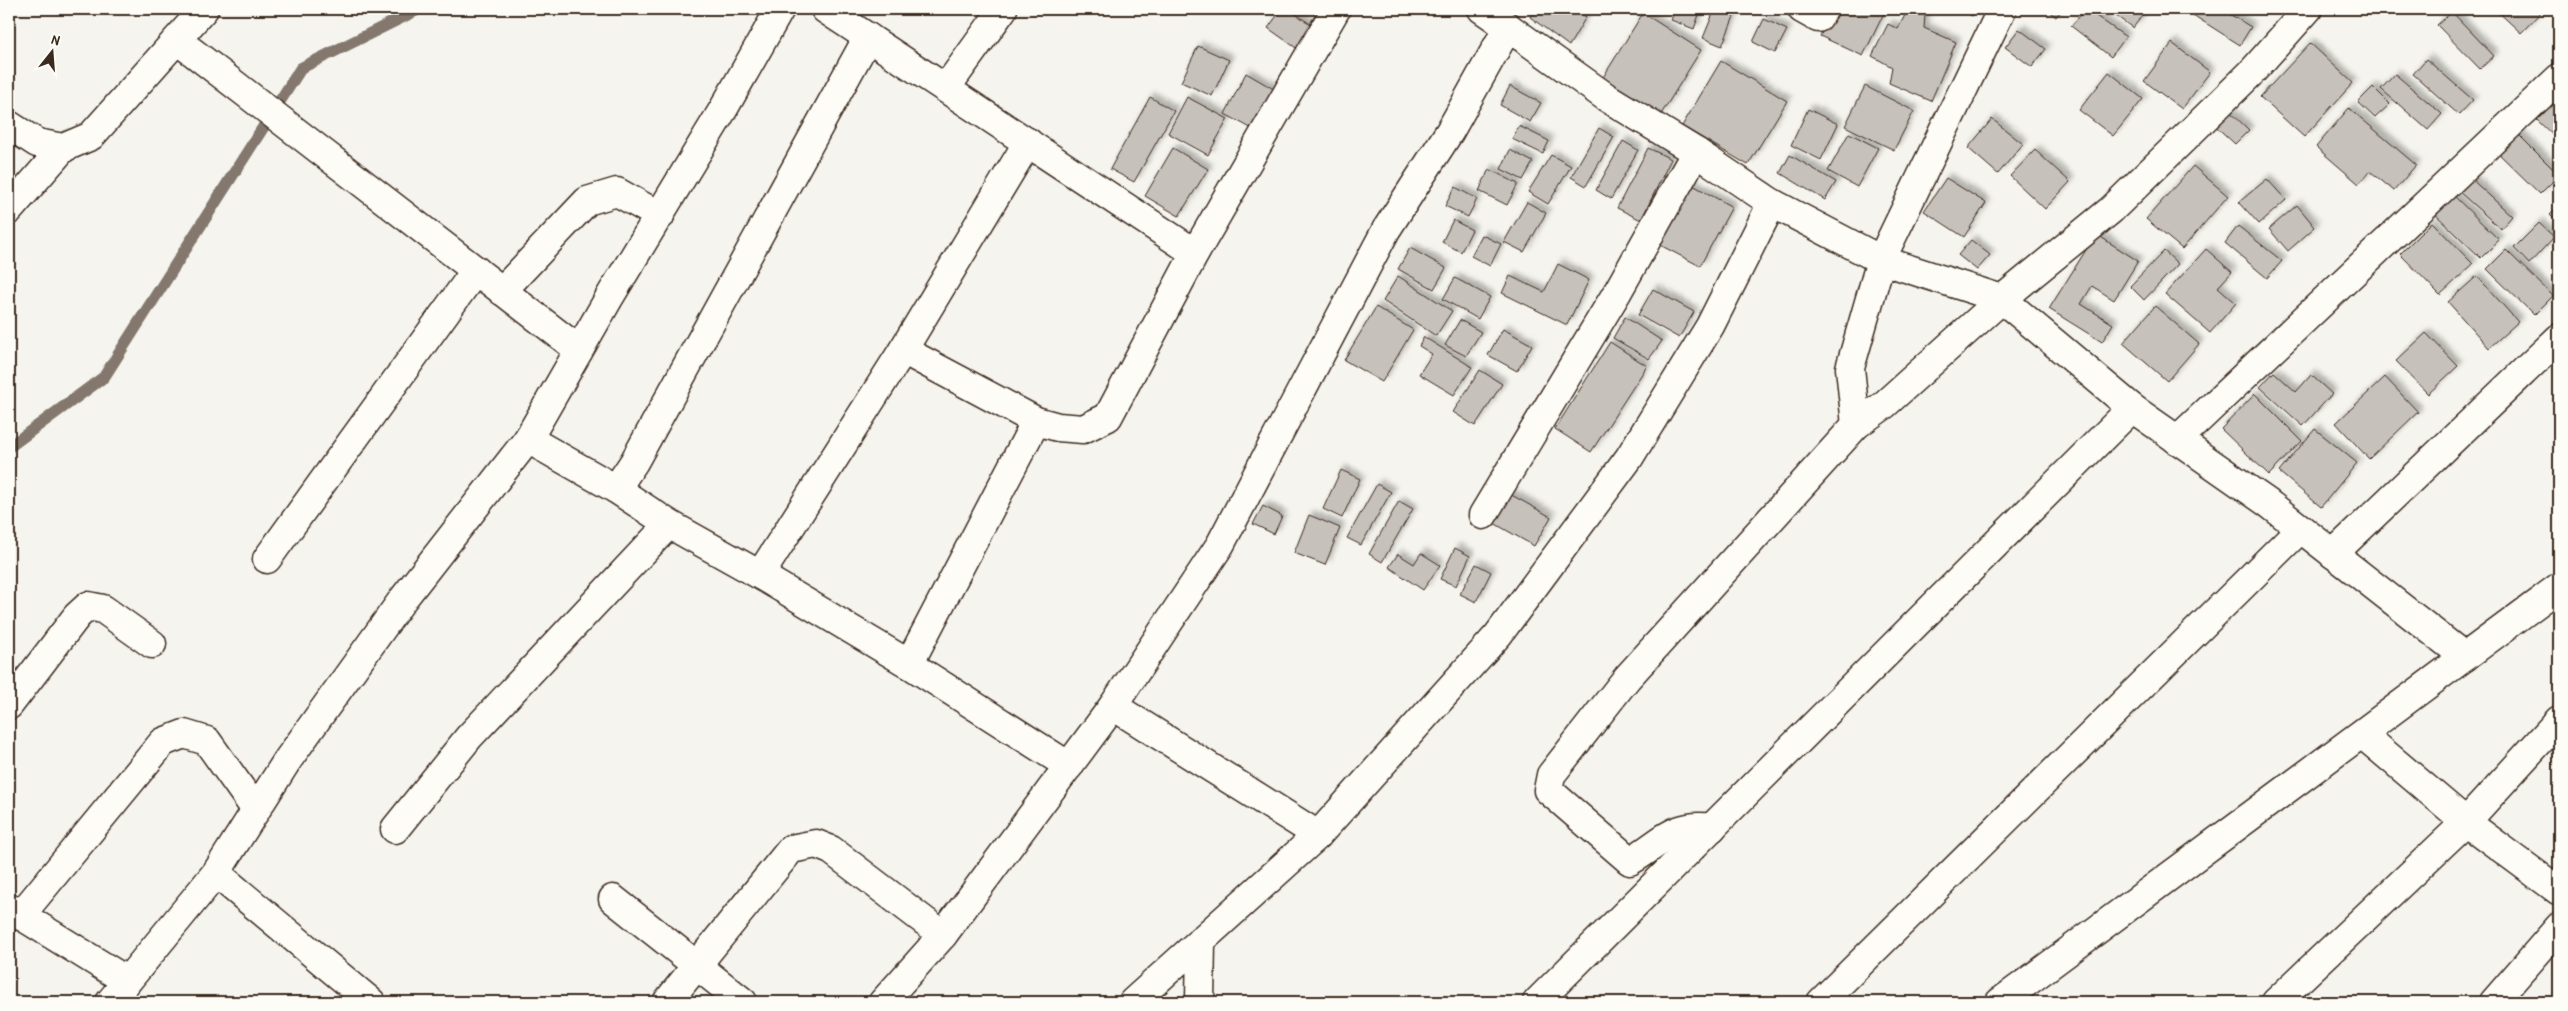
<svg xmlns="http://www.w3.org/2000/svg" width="2568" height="1011" font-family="'Patrick Hand',sans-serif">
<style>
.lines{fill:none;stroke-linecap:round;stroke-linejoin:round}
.stream{stroke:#84786e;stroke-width:12}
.building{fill:#c7c1bb;stroke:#3b2a1e;filter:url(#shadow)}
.minor-casing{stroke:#3b2a1e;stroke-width:31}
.minor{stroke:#fdfcf7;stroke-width:28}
</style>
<defs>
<filter id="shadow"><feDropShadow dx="4.5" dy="-4.5" stdDeviation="2.5" flood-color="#0004"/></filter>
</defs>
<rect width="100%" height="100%" fill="#f5f4ee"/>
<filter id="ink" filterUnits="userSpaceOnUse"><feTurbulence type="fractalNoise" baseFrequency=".02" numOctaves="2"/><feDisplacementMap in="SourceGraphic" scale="10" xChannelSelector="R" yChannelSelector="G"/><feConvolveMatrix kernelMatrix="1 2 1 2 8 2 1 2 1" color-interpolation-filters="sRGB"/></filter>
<g filter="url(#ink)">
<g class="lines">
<polyline class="stream" points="9,447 104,377 301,68 419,9"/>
</g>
<g class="building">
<polygon points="1282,9 1288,9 1315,27 1299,50 1268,28"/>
<polygon points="1535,9 1574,9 1586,17 1569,46 1530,17"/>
<polygon points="1675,9 1701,9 1694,29 1671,20"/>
<polygon points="1715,9 1737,9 1722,46 1703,38"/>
<polygon points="1834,9 1886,9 1863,56 1820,36"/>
<polygon points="1908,9 1925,15 1924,28 1956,42 1931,101 1889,83 1892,67 1872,56 1888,24 1898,29"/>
<polygon points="1961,9 1976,9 1972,16"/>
<polygon points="2046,9 2063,9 2056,17"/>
<polygon points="2086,9 2126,37 2111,57 2071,26"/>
<polygon points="2106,9 2147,9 2133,28"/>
<polygon points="2186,9 2221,9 2251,27 2240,45 2185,10"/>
<polygon points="2495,9 2544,9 2521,33"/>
<polygon points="2452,12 2494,56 2480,69 2437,25"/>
<polygon points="1643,13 1701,50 1660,116 1602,79"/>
<polygon points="1764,19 1787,30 1775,53 1753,42"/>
<polygon points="2019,29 2046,49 2032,67 2005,47"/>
<polygon points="2172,43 2210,72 2182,109 2144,81"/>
<polygon points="2310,43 2353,83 2304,137 2260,97"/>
<polygon points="1198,46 1229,60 1212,96 1181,82"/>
<polygon points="2426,59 2473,100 2459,115 2413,74"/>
<polygon points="1721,61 1787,101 1748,165 1682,126"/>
<polygon points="2109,72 2143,99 2113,136 2079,110"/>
<polygon points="1246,73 1277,91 1256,131 1225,114"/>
<polygon points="2395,74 2442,114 2428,130 2381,89"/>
<polygon points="1510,86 1541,103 1530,122 1500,105"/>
<polygon points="1865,86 1914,111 1894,150 1845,126"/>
<polygon points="2373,87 2390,104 2375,118 2358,102"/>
<polygon points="1150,97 1174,111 1134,182 1110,169"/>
<polygon points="1187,97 1228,119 1208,155 1168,133"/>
<polygon points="2556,101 2559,104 2559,141 2537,120"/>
<polygon points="2224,106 2249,130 2235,144 2210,121"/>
<polygon points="2349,108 2416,165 2394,191 2370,171 2359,184 2316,147"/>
<polygon points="1808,109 1838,124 1821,160 1791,145"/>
<polygon points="1992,119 2023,144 1998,174 1968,148"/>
<polygon points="1519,126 1549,141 1543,154 1512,139"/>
<polygon points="1599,128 1614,137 1586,186 1571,177"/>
<polygon points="2513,129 2559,175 2540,194 2494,149"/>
<polygon points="1849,133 1878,148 1857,187 1828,171"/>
<polygon points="1623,141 1638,150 1611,199 1596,190"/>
<polygon points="1173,148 1208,169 1179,216 1145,196"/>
<polygon points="1648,148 1671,159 1641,220 1617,208"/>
<polygon points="1510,150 1533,162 1523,180 1501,169"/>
<polygon points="2035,150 2070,182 2045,209 2010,176"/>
<polygon points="1551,155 1571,166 1548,204 1528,192"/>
<polygon points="1790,155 1836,182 1825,200 1780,173"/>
<polygon points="2193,166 2228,196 2182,249 2146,219"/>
<polygon points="1489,169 1518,184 1507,205 1479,191"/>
<polygon points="2469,177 2512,216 2501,229 2457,190"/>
<polygon points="1946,178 1986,203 1964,237 1924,211"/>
<polygon points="2267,179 2286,200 2259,224 2239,202"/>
<polygon points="1691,184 1732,207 1700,266 1658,244"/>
<polygon points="1455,187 1477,199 1468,217 1445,206"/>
<polygon points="2452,194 2499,240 2481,258 2434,213"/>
<polygon points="1527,202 1546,213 1524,252 1504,242"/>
<polygon points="2297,205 2315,227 2288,251 2269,229"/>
<polygon points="2559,205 2559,223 2550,214"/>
<polygon points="1453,220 1472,230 1461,252 1442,242"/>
<polygon points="2432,222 2473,264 2440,295 2400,254"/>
<polygon points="2539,223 2554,237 2529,264 2514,248"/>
<polygon points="2238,226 2282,261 2267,278 2225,243"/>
<polygon points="2096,234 2138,261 2114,300 2092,286 2081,304 2113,324 2102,342 2049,309"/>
<polygon points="1482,235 1501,244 1490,266 1471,256"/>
<polygon points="1971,240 1990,255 1977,270 1958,255"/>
<polygon points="1410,248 1446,268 1434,289 1398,269"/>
<polygon points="2206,249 2232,272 2218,287 2236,303 2210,333 2165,294"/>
<polygon points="2506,250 2553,296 2534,315 2487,269"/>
<polygon points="2164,251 2178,264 2144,300 2130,286"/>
<polygon points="1558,264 1589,280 1567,325 1502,293 1510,276 1544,292"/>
<polygon points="1398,276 1452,311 1436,336 1383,301"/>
<polygon points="2477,276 2518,322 2489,348 2448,302"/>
<polygon points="1455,278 1490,297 1478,319 1443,299"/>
<polygon points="1653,289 1694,312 1679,338 1638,315"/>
<polygon points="2155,306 2199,344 2167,381 2123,343"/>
<polygon points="1376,307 1413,330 1382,382 1344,360"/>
<polygon points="1625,317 1662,341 1649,359 1613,338"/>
<polygon points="1460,320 1481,332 1466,356 1445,345"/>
<polygon points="1503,329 1532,345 1517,371 1488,355"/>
<polygon points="2426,333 2458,366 2428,394 2396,361"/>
<polygon points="1424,337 1472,367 1454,395 1419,374 1432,354 1419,346"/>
<polygon points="1610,342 1647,366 1591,452 1555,429"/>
<polygon points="1480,370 1502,384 1475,426 1453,412"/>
<polygon points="2274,372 2296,392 2311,375 2332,394 2303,426 2260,387"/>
<polygon points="2385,377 2418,412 2369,459 2336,423"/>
<polygon points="2255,394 2302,441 2269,475 2221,429"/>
<polygon points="2315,429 2357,463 2321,507 2279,472"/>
<polygon points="1341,470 1360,479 1342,518 1323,509"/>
<polygon points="1377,484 1391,492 1361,545 1347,538"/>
<polygon points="1508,493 1551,517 1534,546 1492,522"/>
<polygon points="1399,501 1413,509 1382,562 1369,554"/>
<polygon points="1263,506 1282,516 1274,534 1253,524"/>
<polygon points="1309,515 1340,528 1325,565 1294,553"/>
<polygon points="1455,548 1470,556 1456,586 1440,579"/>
<polygon points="1421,553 1440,565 1423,590 1389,567 1398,554 1414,564"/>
<polygon points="1476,564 1491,572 1476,602 1460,594"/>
</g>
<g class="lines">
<g class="minor-casing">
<g id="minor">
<polyline points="825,9 1195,253"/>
<polyline points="1482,9 1508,27"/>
<polyline points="1802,9 1818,18 1824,9"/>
<polyline points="177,40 579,350"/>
<polyline points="946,88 1003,9"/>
<polyline points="9,125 37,143 63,148 91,136 204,9"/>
<polyline points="9,210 63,148"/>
<polyline points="502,291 587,201 617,192 660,216"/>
<polyline points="903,350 1036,421 1058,427 1083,429 1108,417 1195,253 1336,9"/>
<polyline points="1856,425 1850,368 1881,260 2002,9"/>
<polyline points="528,439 616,489 669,524 760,575 909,664 1069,766"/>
<polyline points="2177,440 2559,78"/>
<polyline points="616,489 634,462 868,37"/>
<polyline points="1483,515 1618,291 1696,152"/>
<polyline points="2333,554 2559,338"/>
<polyline points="267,559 476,270"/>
<polyline points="760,575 903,350 1028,142"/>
<polyline points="909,664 1036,421"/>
<polyline points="9,705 77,616 88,606 103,609 152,644"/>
<polyline points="1113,706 1318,835"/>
<polyline points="2362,734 2466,822 2559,891"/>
<path d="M1712 828C1672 822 1661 844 1630 861L1548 790 1551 775 1627 678 1856 425 1884 405 2002 299 2111 210 2251 73 2308 9"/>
<polyline points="395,829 469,737 669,524"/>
<polyline points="216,873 371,1002"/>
<polyline points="613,899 743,1002"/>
<polyline points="9,908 127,981"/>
<polyline points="20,916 163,742 184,734 207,741 256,810"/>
<polyline points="110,1002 216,873 287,761 403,599 528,439 609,298 724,108 780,9"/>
<polyline points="667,1002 791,849 816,844 831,850 943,935"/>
<polyline points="883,1002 943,935 1113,706 1220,545 1386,230 1450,131 1508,27 1606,97 1696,152 1772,203 1881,260 2002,299 2132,408 2268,503 2465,657"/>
<polyline points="1133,1002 1318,835 1498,635 1629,458 1710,326 1772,203"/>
<polyline points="1200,1002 1201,940"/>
<polyline points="1537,1002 2132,408"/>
<polyline points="1821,1002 2300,529"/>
<polyline points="2000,1002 2559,587"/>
<polyline points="2276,1002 2466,822 2559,720"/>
<polyline points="2494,1002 2559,927"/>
</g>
</g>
<use href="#minor" class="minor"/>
</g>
</g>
<rect width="2568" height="1011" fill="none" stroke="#fdfcf7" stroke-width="30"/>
<rect x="15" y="15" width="2538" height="981" fill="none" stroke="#3b2a1e" stroke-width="2" filter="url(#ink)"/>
<g transform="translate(52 52) rotate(17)" stroke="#fdfcf7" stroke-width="4" paint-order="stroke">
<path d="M0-4L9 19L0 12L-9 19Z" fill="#3b2a1e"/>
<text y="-8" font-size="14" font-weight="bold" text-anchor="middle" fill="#3b2a1e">N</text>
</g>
</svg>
